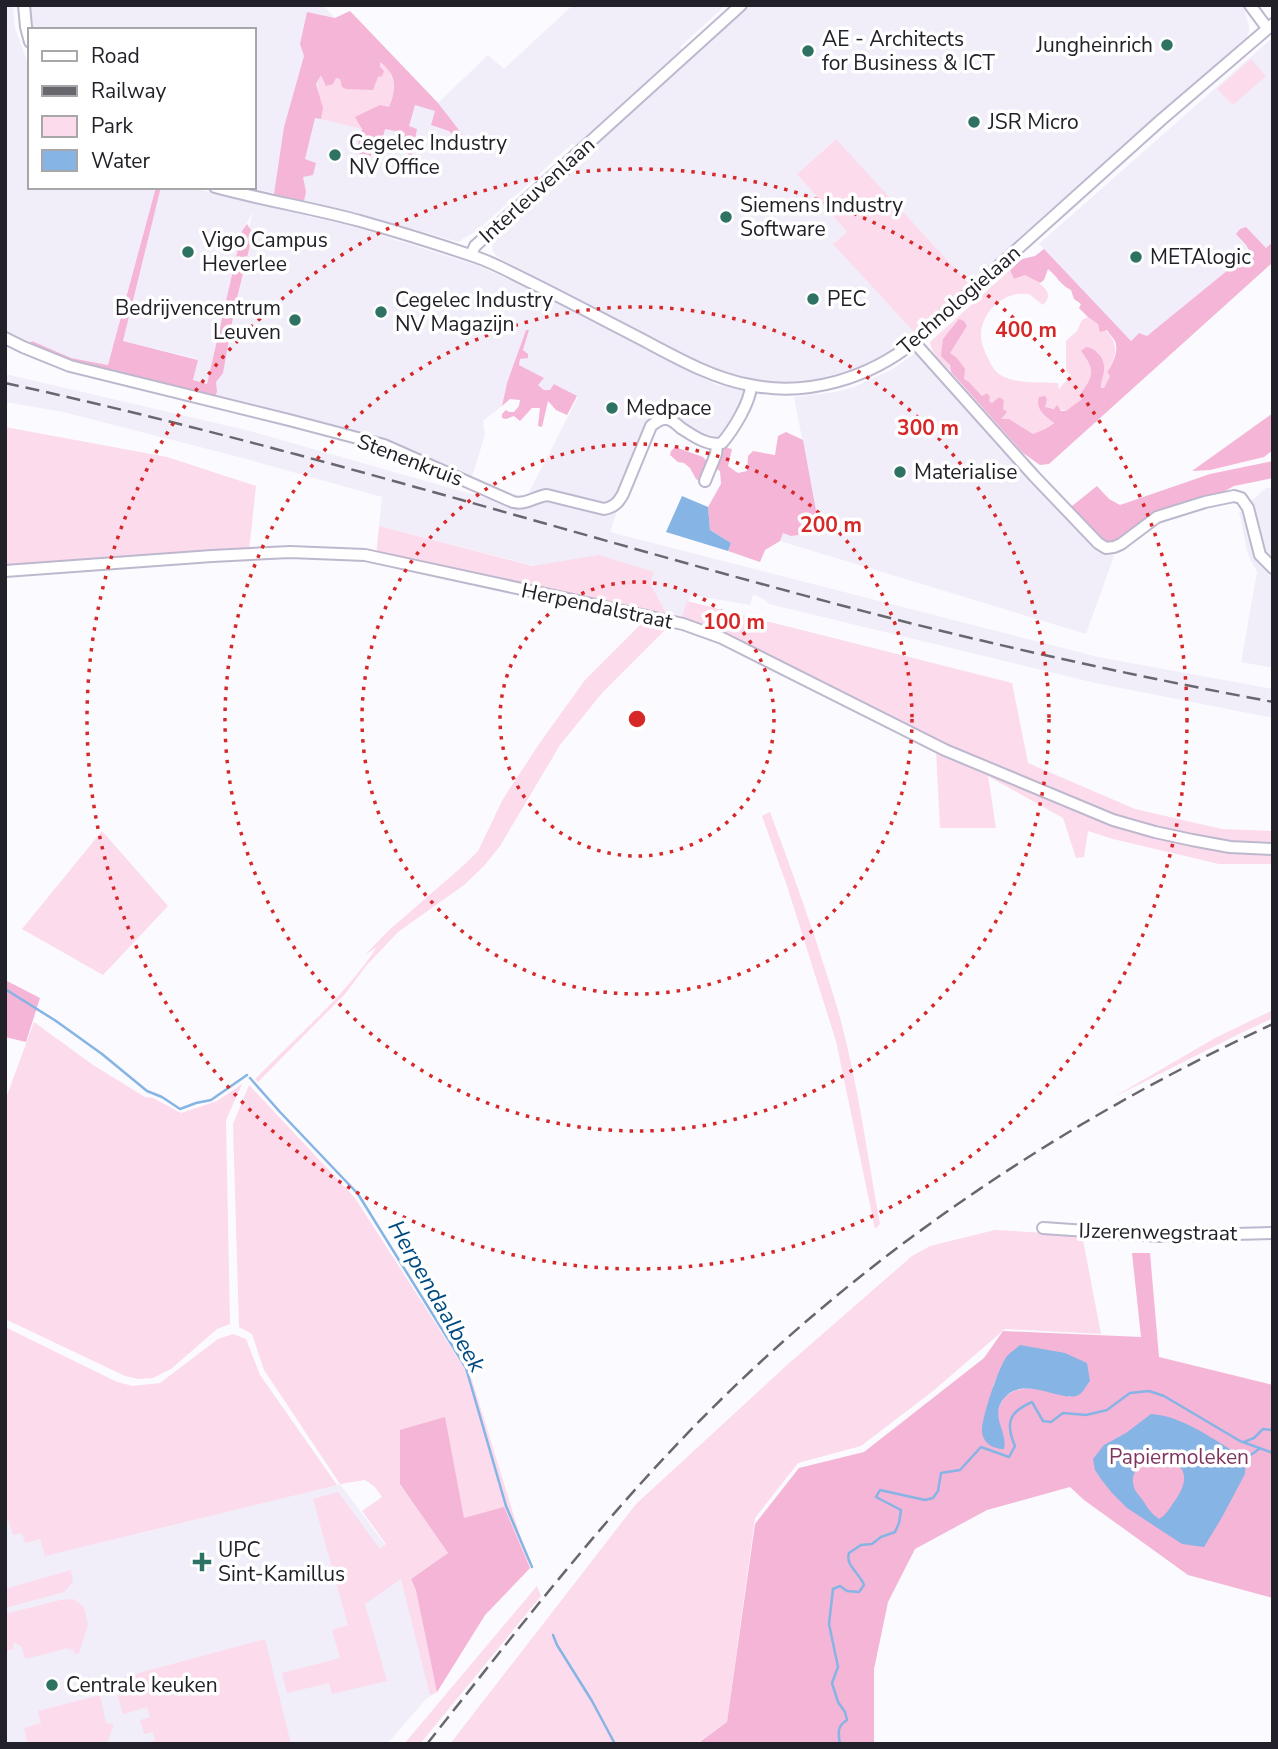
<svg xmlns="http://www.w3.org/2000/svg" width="1278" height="1749" font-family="'Nunito Sans',sans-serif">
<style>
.built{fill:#f1eefa}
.green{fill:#fcdbec;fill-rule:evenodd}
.forest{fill:#f4b5d7;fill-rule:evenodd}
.water{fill:#86b4e4;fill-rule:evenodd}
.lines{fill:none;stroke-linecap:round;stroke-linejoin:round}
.stream{stroke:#86b4e4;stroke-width:2.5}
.street-casing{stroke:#beb8ce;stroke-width:14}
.street{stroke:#fff;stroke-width:10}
.rail{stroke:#69676e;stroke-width:2.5;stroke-dasharray:14 7;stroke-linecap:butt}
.ring{fill:none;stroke:#d62828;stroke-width:3.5;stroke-dasharray:3.5 7}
.poi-dot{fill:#2e7263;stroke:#fff;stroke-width:2.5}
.labels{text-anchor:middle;stroke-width:7;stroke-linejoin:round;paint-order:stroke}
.poi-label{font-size:21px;fill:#222028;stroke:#fff;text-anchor:start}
.street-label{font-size:21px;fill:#222028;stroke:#fff}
.park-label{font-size:21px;fill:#7e3560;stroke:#fff}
.water-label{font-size:23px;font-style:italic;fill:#004a82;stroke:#fff}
.centre{fill:#d62828;stroke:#fff;stroke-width:3.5}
.ring-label{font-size:21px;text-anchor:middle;font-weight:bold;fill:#d62828;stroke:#fff;stroke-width:7;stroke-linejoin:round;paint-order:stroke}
</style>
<rect width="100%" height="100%" fill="#fbfaff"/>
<g class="built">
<polygon points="5,5 13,5 15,28 30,69 30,187 156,187 108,365 71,358 32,341 27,347 5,334"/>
<polygon points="30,5 323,5 335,18 350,11 438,103 488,55 504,69 573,5 726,5 680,47 691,59 750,5 1243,5 1249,26 1249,32 1246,38 1238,45 1147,124 969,284 835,139 797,174 847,232 834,243 915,333 893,351 854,369 817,379 783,382 752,380 717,371 499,258 493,252 492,241 500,231 523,212 585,156 573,143 478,230 458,242 361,214 249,187 254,187 254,30 31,30"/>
<polygon points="1273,37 1273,242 1266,248 1246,227 1237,234 1250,252 1147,336 1139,333 1130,341 1039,244"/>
<polygon points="161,187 188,187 358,228 476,265 537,292 715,384 751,393 722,443 658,420 623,494 610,532 1098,657 1273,689 1273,718 1095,683 769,604 765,600 753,594 750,605 691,595 682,619 668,619 535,566 379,526 382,497 235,456 63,412 5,402 5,374 246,430 521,508 578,397 555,384 550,390 545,390 538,385 543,378 519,365 529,330 526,330 507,383 502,406 483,421 485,435 471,480 387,443 206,398 253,212 242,232 207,384 193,381 198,359 123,341"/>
<polygon points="920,350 1114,556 1086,634 780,541 782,533 820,532 794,397 835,392 854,387 891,370"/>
<polygon points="1273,487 1273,668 1241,662 1257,572 1248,555 1239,512 1266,488"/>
<polygon points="5,1431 134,1534 340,1484 415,1585 437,1692 426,1699 387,1744 5,1744"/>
</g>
<g class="green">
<polygon points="1251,59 1266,76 1233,105 1217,89"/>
<path d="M380 62 389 69 396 92 389 108 355 117 362 129 321 119C324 101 313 90 321 74L340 79 380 67Z"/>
<polygon points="836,139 969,284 915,333 833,244 847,232 797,174"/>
<path d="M1010 270 1014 279 1025 275C1036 281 1058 291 1043 305L1029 294C1024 294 1018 293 1013 295 996 299 981 317 981 335 981 342 984 350 987 356 991 365 995 373 1004 377 1020 384 1041 382 1058 383L1059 389 1071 375 1066 371V341L1077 331 1082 320 1088 317C1111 332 1125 345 1107 372L1110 376 1104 388H1101L1099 385 1104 367 1098 352 1088 358C1094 374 1092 379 1081 393L1082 399 1067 411 1045 407 1039 397 1046 417 1054 422 1045 429 1033 434 1009 420 1001 419 1004 400 999 397 992 403 989 401 987 393 982 396 969 382 964 379 949 353 967 326 964 321 943 339 951 372C942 362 932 355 930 342Z"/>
<polygon points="5,427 167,457 256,486 249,551 5,565"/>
<polygon points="379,526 533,566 599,555 654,572 650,583 669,619 376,556"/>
<polygon points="687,601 1012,683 1028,763 1135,809 1222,829 1273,831 1273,864 1219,864 1113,839 1088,831 1084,857 1076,858 1063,818 988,776 996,828 940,828 936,750 681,619"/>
<path d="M645 620 670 625 602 693 560 745 500 846 484 866 464 885 398 932 366 966 345 994 258 1082 255 1079C297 1036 344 997 377 947L365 955 388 931 464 865 478 851 503 799 539 744 585 680Z"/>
<path d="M770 812C795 879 819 946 839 1014 858 1083 867 1154 880 1224L875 1229 836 1041 787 886 762 816Z"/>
<polygon points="102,831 168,906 103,975 22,929"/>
<polygon points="1273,1010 1273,1018 1237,1035 1112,1098 1215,1038"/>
<polygon points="34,1022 93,1065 145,1097 153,1098 181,1113 217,1101 242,1084 226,1120 230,1324 217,1329 171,1369 153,1378 138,1379 125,1376 5,1319 5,1101"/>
<path d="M249 1085 355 1198 472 1380 530 1568 485 1615 437 1692 430 1695 401 1579 365 1604 387 1681 332 1694 329 1683 287 1693 282 1673 340 1658 332 1630 348 1625 313 1499 338 1492 380 1549 386 1544 362 1511 382 1497 375 1487 365 1480 340 1484 264 1370 252 1334 239 1327 233 1124ZM400 1430 473 1566 416 1589 411 1579 448 1553 400 1484Z"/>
<polygon points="995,1230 1082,1235 1101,1334 1005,1329 933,1391 861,1446 798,1463 755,1518 727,1722 696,1744 450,1744 636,1504 787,1365 912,1256 930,1246"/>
<polygon points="5,1327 117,1382 133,1386 160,1383 218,1339 233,1334 246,1339 260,1375 337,1485 45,1556 40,1539 25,1543 22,1533 13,1535 8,1520 5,1520"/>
<polygon points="71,1570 73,1582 64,1592 5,1608 5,1589"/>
<polygon points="537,1586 541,1596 420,1744 404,1744"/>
<polygon points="73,1599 84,1607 88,1625 79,1653 75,1654 73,1649 69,1650 68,1648 25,1659 22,1647 16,1643 13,1644 14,1649 5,1651 5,1614 60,1600"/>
<polygon points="265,1639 291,1744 150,1744 149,1742 155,1740 153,1732 144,1734 140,1720 150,1717 147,1707 123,1714 113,1680"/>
<polygon points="100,1695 106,1723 114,1724 108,1741 103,1744 28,1744 24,1728 41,1723 38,1711"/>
</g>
<g class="forest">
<path d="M350 11 438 103 462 134 457 139 449 131 431 125 435 111 415 105 409 126 417 129 410 166 405 164 410 144 404 142 405 133 385 129 383 137 376 136 371 156 356 153 362 129 355 117 380 105 389 107C397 90 397 74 380 62V67L384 71 382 76 378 77 373 90 346 89 342 87 340 79 336 78 333 84 326 86 321 75 316 84 323 108 321 119 315 118 305 159 316 163 313 175 303 177 306 192 304 201 274 194 284 127 304 56 300 44 307 12 335 18Z"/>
<polygon points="156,187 161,187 123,341 198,360 193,380 207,384 242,231 247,224 253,233 235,306 223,373 216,382 217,392 214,398 71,364 27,347 32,341 71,358 108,365"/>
<path d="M1246 227 1266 248 1273 242V262L1049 464 1040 465 1023 453 951 372 950 365 941 356 943 339 959 319 964 321 967 326 950 353 957 358 965 369 964 379 969 382 982 396 987 393 990 397 989 401 992 403 999 397 1004 400 1003 409 1007 412 1001 419H1009L1033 434 1045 429 1054 423C1045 416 1035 409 1039 397L1045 396 1047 399 1045 407 1054 409 1057 405 1061 411H1066L1082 399 1081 393C1095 375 1094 368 1081 351L1086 347C1095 348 1103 356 1104 366 1105 374 1100 381 1101 388H1104L1110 376 1107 372C1113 364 1119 351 1115 341 1113 337 1109 334 1107 330L1100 332 1098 324 1088 317 1079 308 1081 304 1074 299 1071 290C1059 284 1058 277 1048 269L1044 280 1040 283 1025 275 1014 279 1010 270 1022 259 1035 256 1044 249 1131 341 1139 333 1147 336 1250 252 1246 245 1236 234 1240 229Z"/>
<polygon points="526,330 529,330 523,350 528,354 528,358 520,359 519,365 544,378 538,385 544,390 550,390 554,384 577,396 567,415 556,410 548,401 542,427 538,426 540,408 532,408 520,421 514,416 506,419 502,418 502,414 506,410 509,412 514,412 519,406 520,400 510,399 502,406 507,383"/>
<polygon points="1273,413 1273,450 1264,457 1210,470 1192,471"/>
<polygon points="786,432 803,440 820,532 791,536 783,533 780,541 765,550 760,562 728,551 731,543 710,530 708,507 721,484 720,471 712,466 717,445 732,449 728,466 738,473 747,471 748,456 753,451 775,455 778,436"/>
<polygon points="675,447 703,457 710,465 704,479 699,481 696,479 690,468 684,463 678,462 670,455 671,451"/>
<polygon points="1273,461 1273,478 1234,486 1205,502 1157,517 1106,548 1067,510 1097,486 1109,499 1120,505 1210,474"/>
<polygon points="5,980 40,998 26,1042 5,1037"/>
<path d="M1132 1253H1150L1159 1357 1273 1385V1598L1188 1575 1084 1500 1070 1487 987 1510 915 1549 888 1602 874 1669V1744H697L727 1722 755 1524 799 1468 864 1452 984 1358 1003 1331 1141 1337ZM1020 1346 1071 1397C1053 1393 1026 1382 1009 1394 1002 1398 999 1407 997 1414L993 1386 1006 1358Z"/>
<polygon points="445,1417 464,1518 504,1507 530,1568 485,1615 437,1692 416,1590 411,1579 448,1553 400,1484 400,1430"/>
</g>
<g class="water">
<polygon points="682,496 708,507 710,530 731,543 728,551 666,532"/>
<path d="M1020 1345 1065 1353 1087 1363 1090 1381C1087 1384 1084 1391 1080 1394 1064 1406 1022 1371 1002 1401 991 1418 1008 1432 1004 1449 992 1449 982 1442 982 1430 982 1417 999 1366 1007 1356 1011 1352 1016 1349 1020 1345Z"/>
<path d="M1151 1414C1184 1416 1215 1441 1243 1457L1246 1460 1245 1474 1221 1519 1204 1547 1182 1544 1127 1508 1112 1493 1101 1479 1095 1470 1093 1459 1104 1445 1126 1433ZM1161 1455C1188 1464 1190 1480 1174 1502 1169 1509 1166 1515 1159 1519 1152 1514 1148 1509 1144 1502 1141 1497 1135 1492 1134 1487 1128 1469 1147 1460 1161 1455Z"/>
</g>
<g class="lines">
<g class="stream">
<polyline points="5,989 56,1021 102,1054 147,1091 162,1097 180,1109 196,1103 211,1100 247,1075"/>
<polyline points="250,1078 280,1112 358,1194 466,1368 506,1506 532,1567"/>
<polyline points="1244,1442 1254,1438 1263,1429 1273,1430"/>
<polyline points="1245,1459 1259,1449"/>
<polyline points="553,1635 557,1645 592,1701 615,1744"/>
<path d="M840 1744C838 1733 837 1726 847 1720L845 1712 838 1702 832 1683 838 1667 829 1624 833 1589 840 1586 847 1591 859 1592 864 1585C860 1573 845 1566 849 1553L861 1545 872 1544 881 1537 895 1532 899 1523 901 1510 876 1497 880 1490 925 1500 933 1498 938 1491 941 1473 960 1470 981 1447 1009 1457 1015 1446C1005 1423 1009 1412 1032 1402L1043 1421 1051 1422 1063 1413 1086 1415 1107 1410 1130 1393 1149 1391 1164 1396 1240 1441 1273 1453"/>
</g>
<g class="street-casing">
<g id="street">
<polyline points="24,5 26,27 30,42"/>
<polyline points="1250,5 1267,28"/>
<path d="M215 187C263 200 312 208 360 221 399 232 438 244 476 257 491 262 506 270 520 277 561 297 602 319 643 340 677 358 712 378 750 385 808 397 869 378 914 342L1161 120 1273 24"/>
<polyline points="471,255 475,246 741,5"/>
<path d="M5 338 23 347 70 366 289 420 384 445 513 502C526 505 534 497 547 495L604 509C614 507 618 503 623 494L651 426C656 422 660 418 666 419 672 419 676 424 681 428 692 435 708 447 722 443 733 430 750 403 751 386"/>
<polyline points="914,342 1034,476 1098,543 1106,548 1114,547 1121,544 1157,517 1205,502 1234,496 1241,498 1248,508 1260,555 1273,568"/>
<polyline points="705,481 716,454 717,445"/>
<polyline points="5,571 212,556 290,552 365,555 683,624 722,638 945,750 1113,820 1155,832 1192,840 1230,847 1273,849"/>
<polyline points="1043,1228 1160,1236 1273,1233"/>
</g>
</g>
<use href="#street" class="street"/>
<g class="rail">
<path d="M5 383C305 448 597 543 894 619 1019 651 1146 678 1273 702"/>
<path d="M427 1744C504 1647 580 1548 665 1457 836 1273 1046 1129 1273 1024"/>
</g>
</g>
<g class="ring">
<circle cx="637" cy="719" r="137"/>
<circle cx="637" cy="719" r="275"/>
<circle cx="637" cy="719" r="412"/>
<circle cx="637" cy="719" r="550"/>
</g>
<g class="poi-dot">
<circle cx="1167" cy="45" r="7"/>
<circle cx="808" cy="51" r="7"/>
<circle cx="974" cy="122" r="7"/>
<circle cx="335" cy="155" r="7"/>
<circle cx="726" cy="217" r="7"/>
<circle cx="188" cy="252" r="7"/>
<circle cx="1136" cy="257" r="7"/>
<circle cx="813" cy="299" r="7"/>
<circle cx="381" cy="312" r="7"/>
<circle cx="295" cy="320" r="7"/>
<circle cx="612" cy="408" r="7"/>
<circle cx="900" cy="472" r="7"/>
<path d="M198.5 1551.5h7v7h7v7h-7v7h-7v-7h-7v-7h7z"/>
<circle cx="52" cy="1685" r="7"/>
</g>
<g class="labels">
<g class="poi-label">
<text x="822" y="46">AE - Architects<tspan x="822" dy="24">for Business &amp; ICT</tspan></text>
<text x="1153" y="52" text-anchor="end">Jungheinrich</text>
<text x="988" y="129">JSR Micro</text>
<text x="349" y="150">Cegelec Industry<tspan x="349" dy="24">NV Office</tspan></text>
<text x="740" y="212">Siemens Industry<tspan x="740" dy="24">Software</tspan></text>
<text x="202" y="247">Vigo Campus<tspan x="202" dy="24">Heverlee</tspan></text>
<text x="1150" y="264">METAlogic</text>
<text x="827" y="306">PEC</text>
<text x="395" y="307">Cegelec Industry<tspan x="395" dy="24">NV Magazijn</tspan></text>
<text x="281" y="315" text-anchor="end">Bedrijvencentrum<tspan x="281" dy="24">Leuven</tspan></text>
<text x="626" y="415">Medpace</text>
<text x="914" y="479">Materialise</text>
<text x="218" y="1557">UPC<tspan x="218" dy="24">Sint-Kamillus</tspan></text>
<text x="66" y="1692">Centrale keuken</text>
</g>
<g class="street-label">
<text transform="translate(537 190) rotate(-42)" y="7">Interleuvenlaan</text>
<text transform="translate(959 300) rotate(-41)" y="7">Technologielaan</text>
<text transform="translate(410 460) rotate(21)" y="7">Stenenkruis</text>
<text transform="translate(597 606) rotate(12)" y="7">Herpendalstraat</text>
<text transform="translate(1158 1232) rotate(1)" y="7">IJzerenwegstraat</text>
</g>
<g class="park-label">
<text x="1179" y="1464">Papiermoleken</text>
</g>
<g class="water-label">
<text transform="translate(437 1296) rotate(60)" y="8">Herpendaalbeek</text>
</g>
</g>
<circle cx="637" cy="719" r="10" class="centre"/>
<g class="ring-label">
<text x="1026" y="337">400 m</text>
<text x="928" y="435">300 m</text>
<text x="831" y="532">200 m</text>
<text x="734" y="629">100 m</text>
</g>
<rect width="1278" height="1749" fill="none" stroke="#222028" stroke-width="14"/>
<rect x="28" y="28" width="228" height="161" fill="#ffffff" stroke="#a7a6a9" stroke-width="2"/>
<rect x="42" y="51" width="35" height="10" fill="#ffffff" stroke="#a7a6a9" stroke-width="2"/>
<text x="91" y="63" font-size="21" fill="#222028">Road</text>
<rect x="42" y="86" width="35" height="10" fill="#69676e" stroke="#a7a6a9" stroke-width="2"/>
<text x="91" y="98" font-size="21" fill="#222028">Railway</text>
<rect x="42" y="116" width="35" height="21" fill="#fcdbec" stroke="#a7a6a9" stroke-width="2"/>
<text x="91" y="133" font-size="21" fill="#222028">Park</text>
<rect x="42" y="150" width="35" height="21" fill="#86b4e4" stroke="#a7a6a9" stroke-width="2"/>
<text x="91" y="168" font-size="21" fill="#222028">Water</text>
</svg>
